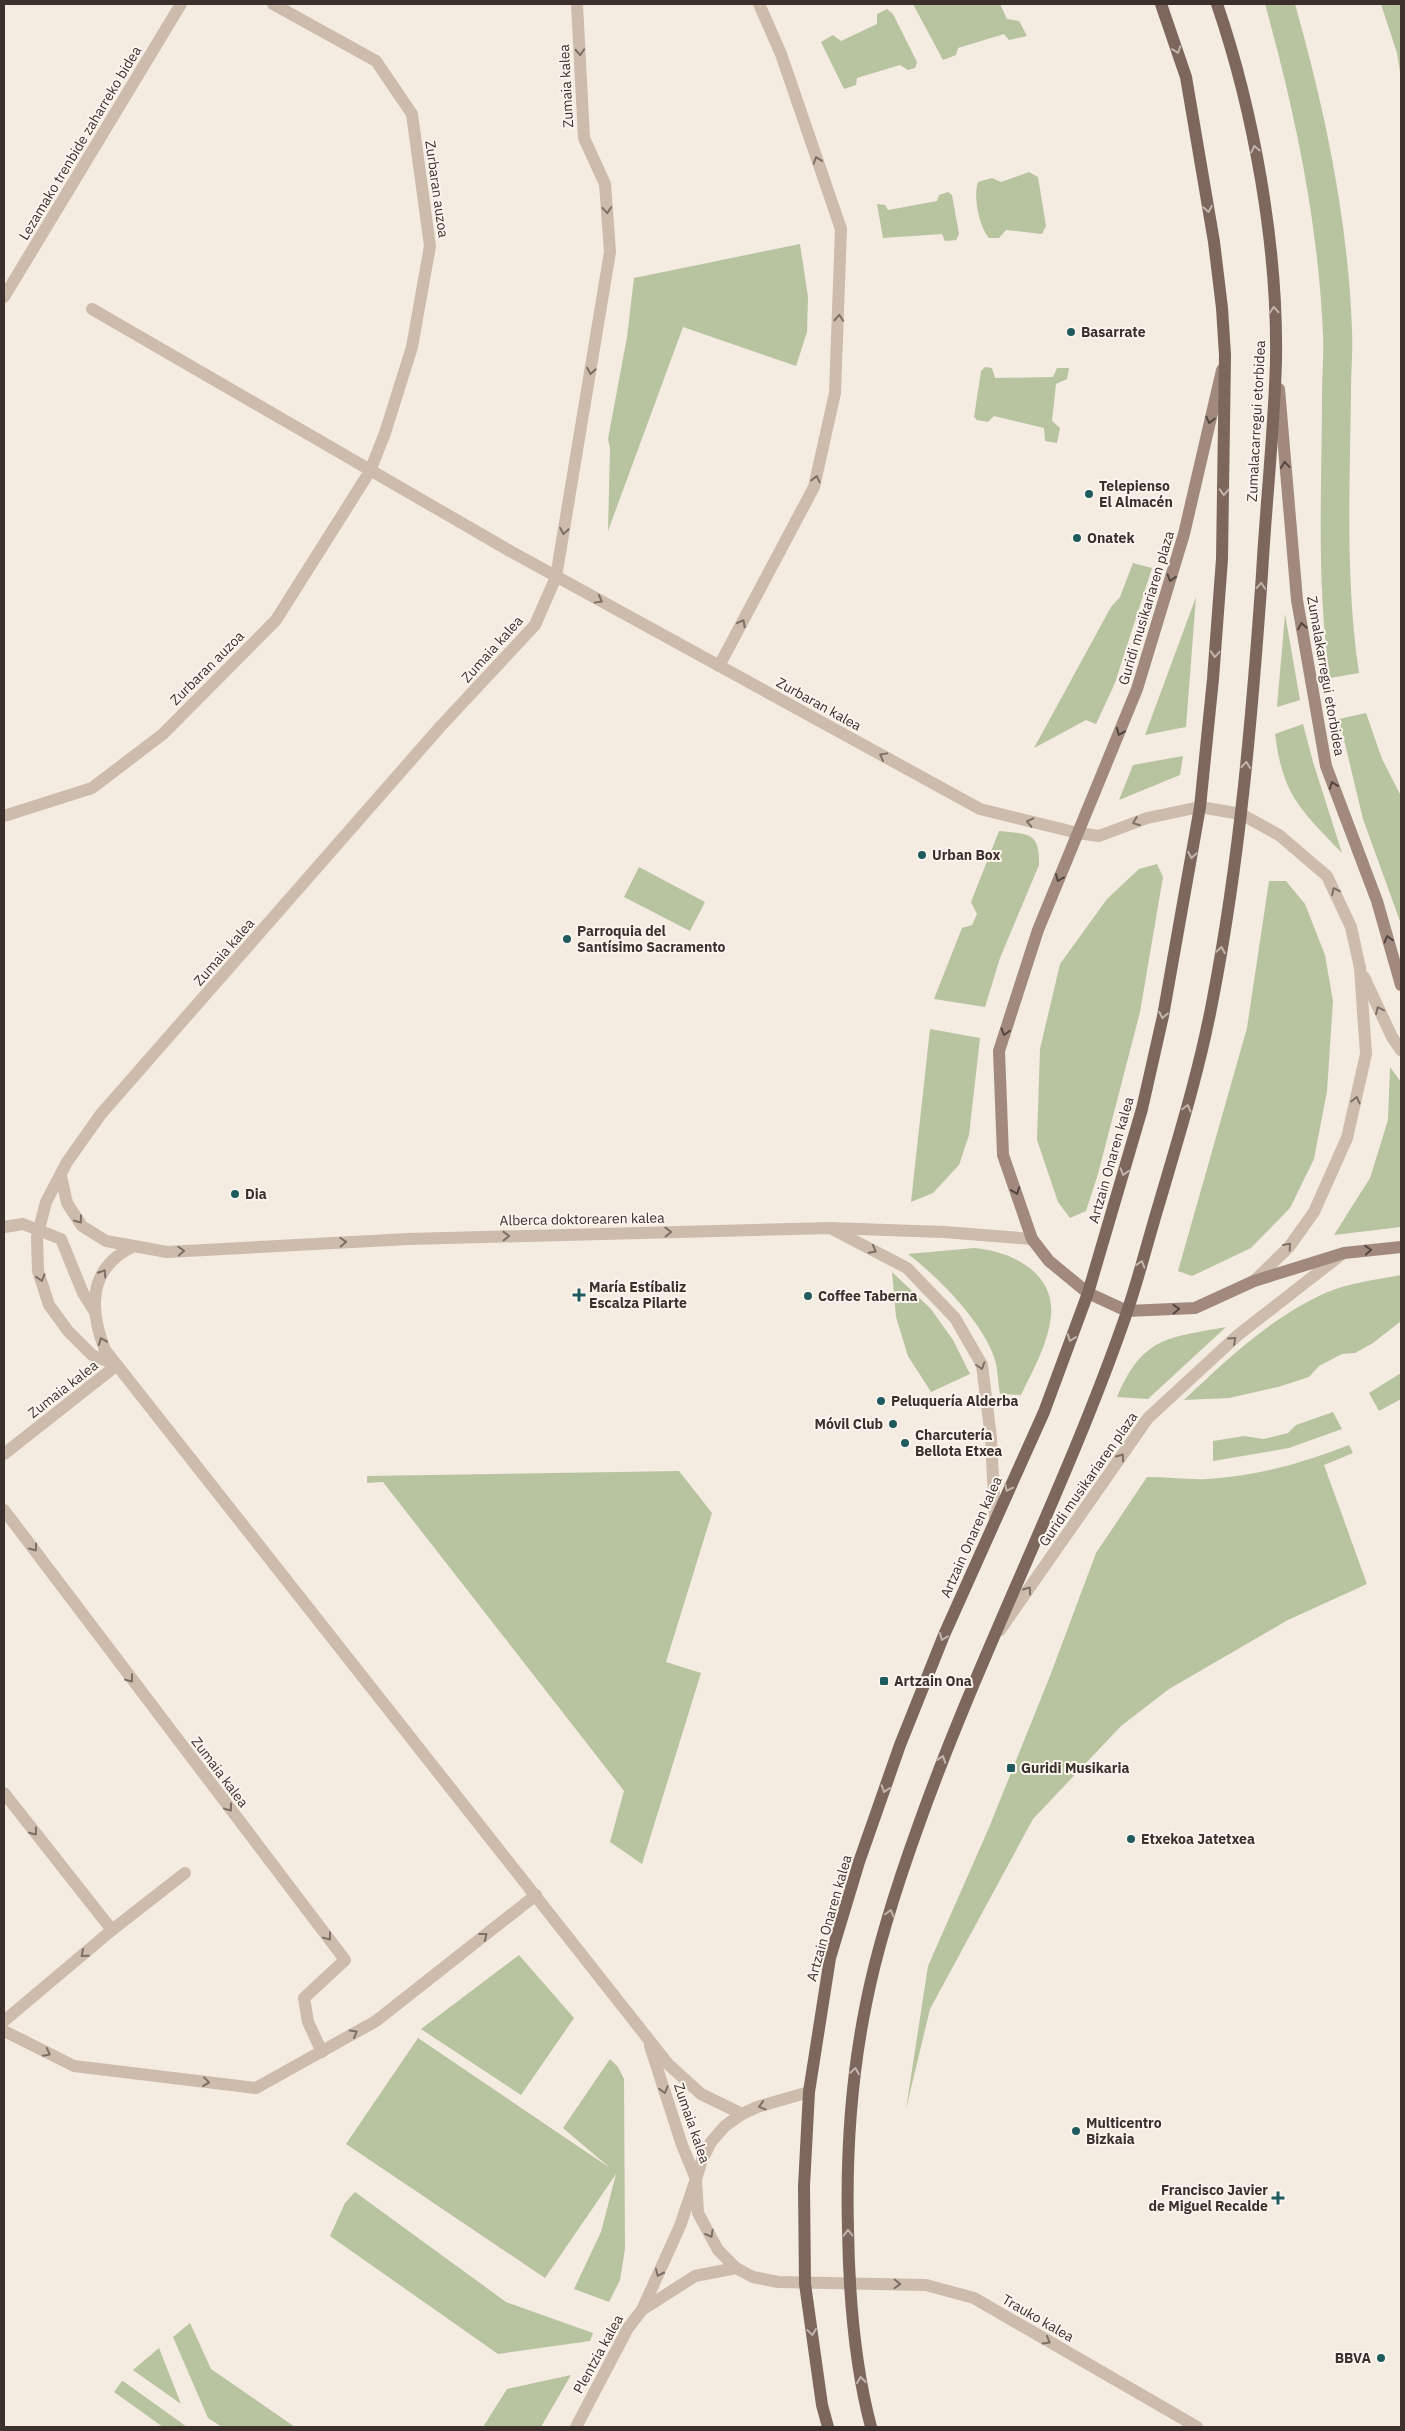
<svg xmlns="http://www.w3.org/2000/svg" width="1405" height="2431" font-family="'IBM Plex Sans',sans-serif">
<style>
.green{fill:#b8c4a0}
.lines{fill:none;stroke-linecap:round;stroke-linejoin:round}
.street{stroke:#cdbbac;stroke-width:12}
.secondary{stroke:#a18a7d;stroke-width:12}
.primary{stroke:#7d675c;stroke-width:12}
.oneway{stroke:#c2b5ac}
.oneway2{stroke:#7d6f65}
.oneway3{stroke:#544640}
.poi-dot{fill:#1f5a5e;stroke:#fbf5ee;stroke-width:2}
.labels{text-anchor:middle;stroke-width:4;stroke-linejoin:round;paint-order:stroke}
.street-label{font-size:14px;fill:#3b302b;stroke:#fbf5ee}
.poi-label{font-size:14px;font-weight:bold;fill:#3b302b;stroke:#fbf5ee;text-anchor:start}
</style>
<rect width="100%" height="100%" fill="#f4ebe1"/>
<g class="green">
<polygon points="913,4 1000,4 1007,19 1019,21 1027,36 1009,40 1004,34 958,48 956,55 943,60"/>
<path d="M1265 4H1295C1325 110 1348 219 1352 330 1353 350 1351 370 1351 390 1350 485 1345 579 1359 673L1330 678C1316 584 1322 490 1322 395 1322 375 1324 355 1323 334 1318 221 1295 112 1265 4Z"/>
<polygon points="1381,4 1401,4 1401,78 1397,53"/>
<polygon points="887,9 893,14 917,62 915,68 908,70 900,65 857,78 856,85 844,89 821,42 833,35 841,41 877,24 877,14"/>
<path d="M1029 172 1038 177 1046 226 1042 234 1006 230 999 238H989C979 226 973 197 978 182L992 178 1001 182Z"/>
<polygon points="948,192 952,195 959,234 956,240 945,241 942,234 883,238 877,204 885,205 888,210 937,201 939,195"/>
<polygon points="800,244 808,297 807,332 796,366 683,327 608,531 610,448 608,439 627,337 634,278"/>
<polygon points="985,367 992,368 995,378 1053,377 1057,368 1069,368 1067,379 1056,384 1052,421 1060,428 1057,443 1045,441 1044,428 994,416 988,422 977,420 974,417 981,371"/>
<polygon points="1133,563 1152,568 1115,683 1096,724 1086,720 1034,748 1111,607 1120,597"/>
<polygon points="1196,597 1186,727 1145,735"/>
<polygon points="1285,614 1300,700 1277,707"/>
<polygon points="1366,713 1382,759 1401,796 1401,924 1363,819 1339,719"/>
<path d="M1303 724 1313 762 1342 853C1300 809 1283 796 1275 734Z"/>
<polygon points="1183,756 1180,775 1119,800 1133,765"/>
<path d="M999 831C1029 834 1040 832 1039 865L1000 958 985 1007 934 999 962 928 972 925 977 914 971 902Z"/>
<polygon points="1157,864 1163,877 1140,1012 1098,1174 1086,1211 1070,1218 1058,1202 1037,1140 1040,1049 1060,964 1107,899 1139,869"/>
<polygon points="639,867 705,902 690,931 624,897"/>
<polygon points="1269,881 1286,881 1305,904 1325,955 1333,1001 1327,1091 1314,1159 1290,1208 1251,1248 1192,1276 1178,1271 1247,1028"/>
<polygon points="930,1029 980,1038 969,1135 959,1165 933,1193 911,1202"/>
<polygon points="1390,1067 1401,1082 1401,1227 1334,1235 1370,1178 1388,1120"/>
<path d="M974 1248C1011 1251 1055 1272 1051 1316 1048 1344 1033 1370 1021 1395L1000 1394C998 1383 998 1371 995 1360 984 1323 938 1277 908 1254Z"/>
<polygon points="892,1272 931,1309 953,1340 970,1374 931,1392 908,1356 896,1317"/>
<path d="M1401 1275V1321L1373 1343 1355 1353 1342 1354 1319 1366 1309 1377 1278 1387 1229 1398 1184 1400C1226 1360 1269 1319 1323 1294 1347 1283 1376 1280 1401 1275Z"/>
<path d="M1226 1327 1148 1399 1117 1397C1143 1337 1166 1338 1226 1327Z"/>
<polygon points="1401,1373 1401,1399 1379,1411 1369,1393"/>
<polygon points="1333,1412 1342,1429 1289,1448 1213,1461 1213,1441 1244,1436 1264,1439 1288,1433 1296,1425"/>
<path d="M1349 1445 1353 1453 1324 1465 1367 1584 1288 1620 1169 1689 1121 1726 1033 1819 930 2009 906 2109 928 1966 988 1830 1050 1676 1096 1553 1147 1477C1167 1477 1188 1480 1208 1479 1258 1476 1303 1463 1349 1445Z"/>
<polygon points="679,1471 712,1513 666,1662 701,1673 642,1864 610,1842 624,1791 383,1482 367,1483 367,1476"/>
<polygon points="519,1955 574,2018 521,2095 421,2029"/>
<polygon points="418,2038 610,2168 563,2128 610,2059 618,2067 624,2079 625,2249 620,2280 609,2302 574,2289 601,2232 616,2174 545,2278 346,2144"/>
<polygon points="355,2192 506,2302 593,2333 590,2341 498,2354 330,2236 345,2203"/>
<polygon points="190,2323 211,2369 295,2427 222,2427 208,2418 173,2337"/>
<polygon points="159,2348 181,2404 133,2370"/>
<polygon points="571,2375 541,2427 483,2427 507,2389"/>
<polygon points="122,2381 123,2381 187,2427 163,2427 114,2392"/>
</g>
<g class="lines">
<g class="street">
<polyline points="4,297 181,4"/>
<polyline points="92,309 510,551 980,809 1078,833 1099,836 1147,818 1200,807 1241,814 1279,835 1327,876 1351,927 1360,968 1366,1054 1347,1138 1314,1212 1289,1247 1254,1281"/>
<polyline points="719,666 814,487 835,393 841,229 781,54 759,4"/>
<polyline points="4,816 92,788 163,734 276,620 370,471 385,433 412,347 430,246 412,114 376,61 273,4"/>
<polyline points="1364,977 1392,1037 1401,1050"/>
<polyline points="61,1176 67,1203 82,1226 106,1241 167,1252 408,1239 830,1228 944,1232 1032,1239"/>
<polyline points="4,1227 23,1224 61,1239 83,1293 95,1312"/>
<polyline points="834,1230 907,1268 955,1318 982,1365 991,1438 995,1518"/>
<path d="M132 1247C88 1269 89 1309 105 1350L668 2064 701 2094 742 2114"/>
<polyline points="117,1365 92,1355 68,1331 49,1305 38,1271 37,1237 46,1202 67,1162 101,1114 440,727 535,625 556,577 610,252 605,184 584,138 577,4"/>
<polyline points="4,1454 117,1365"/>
<polyline points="4,1510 345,1960 304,1998 308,2022 322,2052"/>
<polyline points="1000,1630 1148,1418 1238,1335 1342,1254"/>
<polyline points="4,1793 112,1930 4,2021"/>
<polyline points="112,1930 185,1873"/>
<polyline points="4,2031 74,2066 256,2088 376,2021 536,1895"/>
<polyline points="809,2092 757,2107 742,2114 725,2126 711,2142 702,2160 696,2179 698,2213 718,2250 736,2268 753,2277 778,2282 926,2285 974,2298 1197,2427"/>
<polyline points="642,2310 680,2226 696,2179 682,2145 650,2046"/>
<polyline points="576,2427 628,2328 642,2310 695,2276 736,2268"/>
</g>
<g class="secondary">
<polyline points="1222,370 1184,534 1137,689 1038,930 999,1051 1003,1155 1032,1239 1049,1261 1088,1293 1127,1311 1195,1308 1254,1281 1344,1253 1401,1247"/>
<polyline points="1279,389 1297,600 1326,766 1377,901 1401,985"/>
</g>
<g class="primary">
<polyline points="828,2427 822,2405 805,2284 804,2186 809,2092 830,1958 859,1862 900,1745 944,1635 1044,1412 1088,1293 1142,1109 1163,1016 1200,807 1213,679 1222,559 1225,355 1222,308 1214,242 1186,77 1161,4"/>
<path d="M871 2427C854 2363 849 2295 848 2229 846 2153 851 2078 866 2004 878 1943 898 1882 919 1824 981 1650 1067 1486 1127 1312 1139 1277 1148 1240 1159 1204 1179 1136 1200 1068 1213 998 1240 858 1252 716 1262 574 1266 503 1274 432 1276 361 1278 247 1254 112 1217 4"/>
</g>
</g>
<defs><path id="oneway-chevron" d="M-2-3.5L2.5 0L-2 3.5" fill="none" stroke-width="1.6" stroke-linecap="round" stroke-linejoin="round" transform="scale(1.25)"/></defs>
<g class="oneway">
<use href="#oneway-chevron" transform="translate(1177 50) rotate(71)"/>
<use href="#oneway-chevron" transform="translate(1255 149) rotate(-102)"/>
<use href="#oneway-chevron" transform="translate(1208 209) rotate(80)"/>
<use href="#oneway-chevron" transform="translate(1274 310) rotate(-93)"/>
<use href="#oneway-chevron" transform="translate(1224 492) rotate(92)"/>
<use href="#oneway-chevron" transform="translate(1261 586) rotate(-86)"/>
<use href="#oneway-chevron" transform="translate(1215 654) rotate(94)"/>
<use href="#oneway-chevron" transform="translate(1246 765) rotate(-84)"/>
<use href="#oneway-chevron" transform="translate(1192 855) rotate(100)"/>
<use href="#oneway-chevron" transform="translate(1221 950) rotate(-81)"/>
<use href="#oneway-chevron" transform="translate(1163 1015) rotate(101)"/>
<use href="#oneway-chevron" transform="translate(1187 1108) rotate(-75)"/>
<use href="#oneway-chevron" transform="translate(1124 1172) rotate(107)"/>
<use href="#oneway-chevron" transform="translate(1141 1264) rotate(-73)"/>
<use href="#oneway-chevron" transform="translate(1071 1338) rotate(110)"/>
<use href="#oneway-chevron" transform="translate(1008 1488) rotate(115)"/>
<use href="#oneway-chevron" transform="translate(943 1637) rotate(112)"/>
<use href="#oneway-chevron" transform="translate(942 1759) rotate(-70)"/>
<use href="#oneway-chevron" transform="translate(885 1789) rotate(109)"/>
<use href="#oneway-chevron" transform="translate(890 1913) rotate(-75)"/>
<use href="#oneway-chevron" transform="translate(855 2071) rotate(-81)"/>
<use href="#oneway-chevron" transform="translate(848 2233) rotate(-91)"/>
<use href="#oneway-chevron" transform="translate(812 2332) rotate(82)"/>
<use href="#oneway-chevron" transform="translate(861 2380) rotate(-97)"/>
</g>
<g class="oneway2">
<use href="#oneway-chevron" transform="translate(580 52) rotate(87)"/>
<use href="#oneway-chevron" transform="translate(817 160) rotate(-109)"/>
<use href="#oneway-chevron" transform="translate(607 210) rotate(86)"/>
<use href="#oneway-chevron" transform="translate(839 318) rotate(-87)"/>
<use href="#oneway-chevron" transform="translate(591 371) rotate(100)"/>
<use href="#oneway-chevron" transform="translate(816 479) rotate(-77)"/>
<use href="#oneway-chevron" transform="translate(564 531) rotate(100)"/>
<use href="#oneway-chevron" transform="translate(599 600) rotate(29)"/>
<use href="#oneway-chevron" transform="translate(742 623) rotate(-62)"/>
<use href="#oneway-chevron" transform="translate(883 756) rotate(-151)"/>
<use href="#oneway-chevron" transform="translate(1030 822) rotate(-167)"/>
<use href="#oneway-chevron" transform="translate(1136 822) rotate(159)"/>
<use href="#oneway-chevron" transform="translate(1335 891) rotate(-115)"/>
<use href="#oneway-chevron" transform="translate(1379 1010) rotate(-115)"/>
<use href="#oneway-chevron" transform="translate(1356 1100) rotate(-77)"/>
<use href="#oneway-chevron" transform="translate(79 1220) rotate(53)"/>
<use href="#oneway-chevron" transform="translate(668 1232) rotate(-1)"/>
<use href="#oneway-chevron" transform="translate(506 1236) rotate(-1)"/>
<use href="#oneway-chevron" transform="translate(343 1242) rotate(-3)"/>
<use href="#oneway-chevron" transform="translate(1288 1246) rotate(-49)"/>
<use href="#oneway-chevron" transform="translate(873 1250) rotate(28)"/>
<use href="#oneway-chevron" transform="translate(181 1251) rotate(-3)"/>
<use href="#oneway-chevron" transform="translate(103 1273) rotate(-57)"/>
<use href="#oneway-chevron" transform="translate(41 1278) rotate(73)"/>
<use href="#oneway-chevron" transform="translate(1233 1340) rotate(-42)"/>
<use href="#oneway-chevron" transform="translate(102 1341) rotate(-112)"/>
<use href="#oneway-chevron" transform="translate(981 1366) rotate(72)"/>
<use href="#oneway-chevron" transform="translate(1121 1457) rotate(-55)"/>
<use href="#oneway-chevron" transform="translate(34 1548) rotate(54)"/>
<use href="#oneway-chevron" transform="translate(1028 1590) rotate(-55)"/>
<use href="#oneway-chevron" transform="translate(130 1679) rotate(53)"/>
<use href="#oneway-chevron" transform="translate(229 1808) rotate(53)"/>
<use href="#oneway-chevron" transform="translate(34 1832) rotate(52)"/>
<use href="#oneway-chevron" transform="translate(484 1936) rotate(-38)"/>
<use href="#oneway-chevron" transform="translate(328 1937) rotate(53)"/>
<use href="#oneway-chevron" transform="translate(84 1954) rotate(140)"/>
<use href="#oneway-chevron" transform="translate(354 2033) rotate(-30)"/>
<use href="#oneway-chevron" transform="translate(47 2053) rotate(27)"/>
<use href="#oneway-chevron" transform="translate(206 2082) rotate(7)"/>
<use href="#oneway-chevron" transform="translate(664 2090) rotate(74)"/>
<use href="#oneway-chevron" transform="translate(762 2106) rotate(163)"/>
<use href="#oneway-chevron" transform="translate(710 2234) rotate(61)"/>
<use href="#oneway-chevron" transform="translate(659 2273) rotate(114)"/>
<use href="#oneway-chevron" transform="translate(897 2284) rotate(2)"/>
<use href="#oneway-chevron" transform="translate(1047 2341) rotate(30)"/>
</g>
<g class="oneway3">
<use href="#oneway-chevron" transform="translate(1210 420) rotate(103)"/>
<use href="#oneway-chevron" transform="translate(1285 465) rotate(-95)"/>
<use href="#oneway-chevron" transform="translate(1171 578) rotate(107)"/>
<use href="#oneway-chevron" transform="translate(1302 626) rotate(-100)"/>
<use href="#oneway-chevron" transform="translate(1120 732) rotate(113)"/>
<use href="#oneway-chevron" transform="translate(1333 785) rotate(-110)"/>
<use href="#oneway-chevron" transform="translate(1059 878) rotate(113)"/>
<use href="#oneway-chevron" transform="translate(1388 939) rotate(-106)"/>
<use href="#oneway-chevron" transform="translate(1005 1032) rotate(106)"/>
<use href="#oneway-chevron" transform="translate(1016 1191) rotate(70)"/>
<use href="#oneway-chevron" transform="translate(1368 1250) rotate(-5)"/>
<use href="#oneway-chevron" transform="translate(1176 1309) rotate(-2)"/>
</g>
<g class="poi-dot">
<circle cx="1071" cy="332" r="5"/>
<circle cx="1089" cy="494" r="5"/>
<circle cx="1077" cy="538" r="5"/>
<circle cx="922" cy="855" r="5"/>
<circle cx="567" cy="939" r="5"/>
<circle cx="235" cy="1194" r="5"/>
<path d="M576.5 1287.5h5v5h5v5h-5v5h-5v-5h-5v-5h5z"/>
<circle cx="808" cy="1296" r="5"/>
<circle cx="881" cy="1401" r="5"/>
<circle cx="893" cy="1424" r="5"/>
<circle cx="905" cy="1443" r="5"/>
<rect x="879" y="1676" width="10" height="10" rx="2.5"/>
<rect x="1006" y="1763" width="10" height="10" rx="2.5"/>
<circle cx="1131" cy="1839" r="5"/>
<circle cx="1076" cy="2131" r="5"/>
<path d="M1275.5 2190.5h5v5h5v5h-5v5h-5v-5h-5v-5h5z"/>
<circle cx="1381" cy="2358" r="5"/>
</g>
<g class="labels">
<g class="street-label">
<text transform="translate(566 86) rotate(-93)" y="5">Zumaia kalea</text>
<text transform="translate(80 143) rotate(-59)" y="5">Lezamako trenbide zaharreko bidea</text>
<text transform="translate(437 189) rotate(82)" y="5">Zurbaran auzoa</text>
<text transform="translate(1256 421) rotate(-87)" y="5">Zumalacarregui etorbidea</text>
<text transform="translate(1146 608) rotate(-73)" y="5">Guridi musikariaren plaza</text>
<text transform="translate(492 649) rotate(-48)" y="5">Zumaia kalea</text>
<text transform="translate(207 668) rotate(-45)" y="5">Zurbaran auzoa</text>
<text transform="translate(1326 676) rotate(80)" y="5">Zumalakarregui etorbidea</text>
<text transform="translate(819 704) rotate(29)" y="5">Zurbaran kalea</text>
<text transform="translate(224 952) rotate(-49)" y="5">Zumaia kalea</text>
<text transform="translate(1111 1160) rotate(-74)" y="5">Artzain Onaren kalea</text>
<text transform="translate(582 1219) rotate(-1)" y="5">Alberca doktorearen kalea</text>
<text transform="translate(63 1389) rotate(-38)" y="5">Zumaia kalea</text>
<text transform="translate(1088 1479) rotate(-55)" y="5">Guridi musikariaren plaza</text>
<text transform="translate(971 1537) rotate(-66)" y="5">Artzain Onaren kalea</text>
<text transform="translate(220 1772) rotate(53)" y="5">Zumaia kalea</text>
<text transform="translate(829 1918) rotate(-74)" y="5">Artzain Onaren kalea</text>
<text transform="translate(692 2123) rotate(71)" y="5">Zumaia kalea</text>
<text transform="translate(1038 2318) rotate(30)" y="5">Trauko kalea</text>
<text transform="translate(598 2354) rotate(-61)" y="5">Plentzia kalea</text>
</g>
<g class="poi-label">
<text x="1081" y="337">Basarrate</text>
<text x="1099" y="491">Telepienso<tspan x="1099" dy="16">El Almacén</tspan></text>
<text x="1087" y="543">Onatek</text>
<text x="932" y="860">Urban Box</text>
<text x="577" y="936">Parroquia del<tspan x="577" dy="16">Santísimo Sacramento</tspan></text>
<text x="245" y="1199">Dia</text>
<text x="589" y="1292">María Estíbaliz<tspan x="589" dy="16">Escalza Pilarte</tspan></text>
<text x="818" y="1301">Coffee Taberna</text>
<text x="891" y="1406">Peluquería Alderba</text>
<text x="883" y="1429" text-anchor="end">Móvil Club</text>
<text x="915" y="1440">Charcutería<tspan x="915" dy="16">Bellota Etxea</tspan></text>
<text x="894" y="1686">Artzain Ona</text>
<text x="1021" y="1773">Guridi Musikaria</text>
<text x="1141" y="1844">Etxekoa Jatetxea</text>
<text x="1086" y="2128">Multicentro<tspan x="1086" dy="16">Bizkaia</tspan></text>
<text x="1268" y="2195" text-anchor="end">Francisco Javier<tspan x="1268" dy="16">de Miguel Recalde</tspan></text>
<text x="1371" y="2363" text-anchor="end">BBVA</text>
</g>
</g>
<rect width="1405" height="2431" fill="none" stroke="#3b302b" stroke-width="10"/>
</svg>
